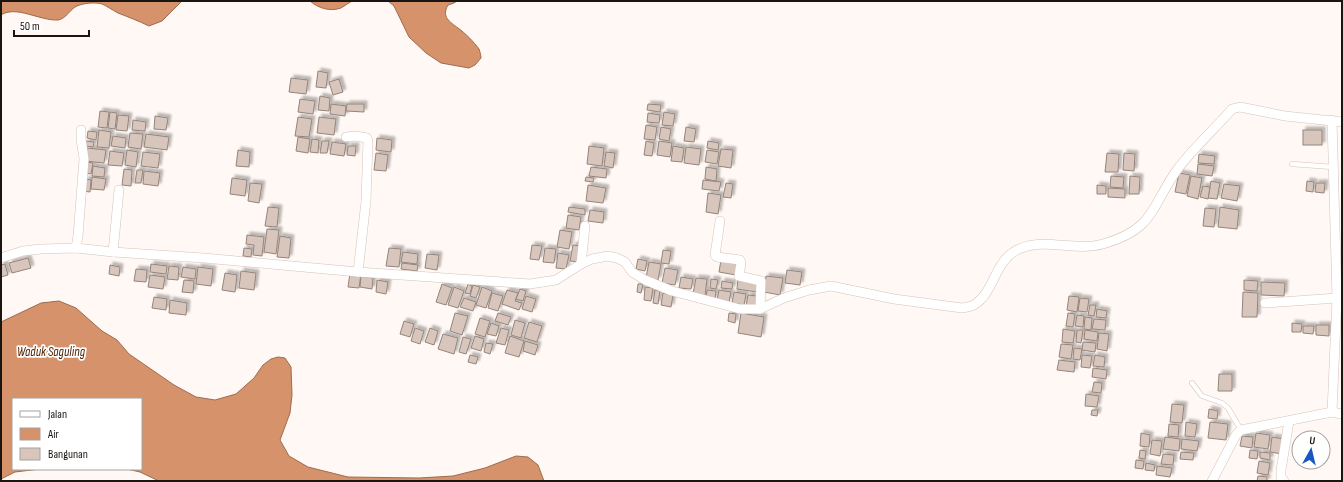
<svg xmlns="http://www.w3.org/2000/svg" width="1343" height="482" font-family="'Sofia Sans Condensed',sans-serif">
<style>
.water{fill:#d5926b;stroke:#9d6c50}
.building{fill:#d8c6bd;stroke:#94847b;filter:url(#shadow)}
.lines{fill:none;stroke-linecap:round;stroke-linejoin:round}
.lane-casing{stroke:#d4c3b9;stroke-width:5.5}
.street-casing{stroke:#d4c3b9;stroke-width:10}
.lane{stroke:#fff;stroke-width:4.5}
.street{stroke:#fff;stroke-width:9}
.labels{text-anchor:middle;stroke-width:3.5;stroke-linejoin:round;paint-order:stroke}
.water-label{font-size:13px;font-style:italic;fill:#4c2102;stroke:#fff}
</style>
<defs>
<filter id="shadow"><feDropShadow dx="3" dy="-3" stdDeviation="1" flood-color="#0004"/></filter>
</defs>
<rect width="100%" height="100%" fill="#fff8f4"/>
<g class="water">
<path d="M1 1H182L162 21 149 26C139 21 128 17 118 13 112 10 107 6 102 4 95 2 84 3 77 6 70 9 66 19 58 20 40 21 16 5 1 15Z"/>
<path d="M310 1H352C348 3 345 6 341 8 330 12 318 8 310 1Z"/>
<path d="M388 1H457L454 3 448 5C441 17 450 22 458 28 465 33 474 42 479 49 480 52 481 55 481 58L475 65 469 68 441 63 426 53 409 37 394 6Z"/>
<polygon points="59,301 76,308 102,331 117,340 129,354 174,385 196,397 215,400 236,394 254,378 263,365 271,359 278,357 285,358 291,367 292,395 290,413 280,440 289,456 308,467 348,477 419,478 453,476 485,468 516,456 528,457 538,465 544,481 159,481 140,472 127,469 141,469 141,399 13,399 13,469 40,469 15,472 1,479 1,322 41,303"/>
</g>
<g class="building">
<polygon points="318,71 328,73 326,88 316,87"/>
<polygon points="291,78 308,80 306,94 289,92"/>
<polygon points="339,79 343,92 333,95 329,82"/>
<polygon points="320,96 330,98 329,111 318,110"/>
<polygon points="300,99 315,101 313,114 298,112"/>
<polygon points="331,104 346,106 345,116 330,114"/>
<polygon points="347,104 364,104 364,112 346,111"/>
<polygon points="648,104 661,105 660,112 647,110"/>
<polygon points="100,111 109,112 107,128 98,127"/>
<polygon points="110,112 117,113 115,129 108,128"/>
<polygon points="664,112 675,114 673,126 662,125"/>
<polygon points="648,113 660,115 659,123 647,122"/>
<polygon points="118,115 129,116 127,131 116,130"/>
<polygon points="155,116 168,118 166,130 154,129"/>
<polygon points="298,117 312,119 309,137 295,136"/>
<polygon points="319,117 336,119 334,135 317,133"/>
<polygon points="133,120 146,122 145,131 132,130"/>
<polygon points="646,125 657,127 655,140 644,139"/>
<polygon points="661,127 671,129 669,141 659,139"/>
<polygon points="686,127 696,129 694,142 684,141"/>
<polygon points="99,130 111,132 109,148 97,147"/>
<rect x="1303" y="130" width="19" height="15"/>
<polygon points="88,131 97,132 96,140 87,138"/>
<polygon points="130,133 143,134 141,149 128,147"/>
<polygon points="146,134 169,137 167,150 144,147"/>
<polygon points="113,136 126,138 125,148 111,146"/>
<polygon points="298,137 310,139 308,153 296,151"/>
<polygon points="377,138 392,140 391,152 376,150"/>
<polygon points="312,139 319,140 318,153 310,152"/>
<polygon points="86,141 94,142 93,147 85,146"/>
<polygon points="322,141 329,141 327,153 320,153"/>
<polygon points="646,141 654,143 652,156 644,155"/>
<polygon points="659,141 672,143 670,157 657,155"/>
<polygon points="708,141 719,143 718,150 707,148"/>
<polygon points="332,142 346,144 344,156 330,154"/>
<polygon points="348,146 356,146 355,156 347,155"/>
<polygon points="589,146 604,148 602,166 587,164"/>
<polygon points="673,146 684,148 682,162 671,161"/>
<polygon points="686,147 701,149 699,165 684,163"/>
<polygon points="87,148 106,150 104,163 85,161"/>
<polygon points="721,149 733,150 731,168 718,166"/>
<polygon points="127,150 138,152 136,167 125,165"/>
<polygon points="238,150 250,152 249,167 236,166"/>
<polygon points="707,150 719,152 717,164 705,162"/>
<polygon points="110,151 124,153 122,166 108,165"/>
<polygon points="143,152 160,154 158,168 141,166"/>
<polygon points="606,152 615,153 613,168 604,166"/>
<polygon points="376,153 388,155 386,171 374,170"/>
<polygon points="1107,153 1119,154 1118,172 1105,172"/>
<polygon points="1124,153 1135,154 1134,171 1123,170"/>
<polygon points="1199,154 1215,156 1214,164 1198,163"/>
<polygon points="86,162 93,163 91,174 85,173"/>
<polygon points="1198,164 1214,166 1212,176 1197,174"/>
<polygon points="93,166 105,168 104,177 92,176"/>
<polygon points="591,167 607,169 606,178 589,176"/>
<polygon points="706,167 717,169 716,181 705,179"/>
<polygon points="124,169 132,170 131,186 122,185"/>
<polygon points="137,170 143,170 141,183 135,183"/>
<polygon points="144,171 160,173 158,186 143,184"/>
<polygon points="1179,173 1190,175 1186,194 1175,192"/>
<polygon points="1111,176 1124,177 1123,188 1110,187"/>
<polygon points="1130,176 1140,177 1139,194 1129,194"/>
<polygon points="1191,176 1202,178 1198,199 1187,196"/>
<polygon points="92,177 106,179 104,190 91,189"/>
<polygon points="586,177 594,178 593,182 585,181"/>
<polygon points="232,178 247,180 245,196 230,194"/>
<polygon points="86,179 91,180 90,192 83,191"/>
<polygon points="703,180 721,182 719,191 702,189"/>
<polygon points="1211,181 1220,183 1217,199 1208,198"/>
<polygon points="1307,181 1314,182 1313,192 1306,191"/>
<polygon points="250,183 262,184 259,203 248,201"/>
<polygon points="726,183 733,184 731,198 723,197"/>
<polygon points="1316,183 1325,183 1324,193 1315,192"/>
<polygon points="1224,184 1240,186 1237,201 1221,198"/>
<polygon points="588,185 606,188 603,203 586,201"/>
<polygon points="1097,185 1106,186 1106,194 1097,194"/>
<polygon points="1203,186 1210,187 1208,199 1200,197"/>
<polygon points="1108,188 1125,189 1125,198 1108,197"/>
<polygon points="708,193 721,195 718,214 706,212"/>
<polygon points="268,207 279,208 277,227 265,226"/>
<polygon points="569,207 585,209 585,215 568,212"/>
<polygon points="1220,207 1239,210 1237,229 1218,227"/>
<polygon points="1205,208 1216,209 1214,227 1203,226"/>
<polygon points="590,210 604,212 603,223 588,221"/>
<polygon points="568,215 581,217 579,230 566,228"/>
<polygon points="267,229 279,230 276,254 264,252"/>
<polygon points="560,230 572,232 569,249 557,247"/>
<polygon points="247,235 264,237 262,256 253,255 254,245 246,244"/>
<polygon points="280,236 291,238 289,258 277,257"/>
<polygon points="532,245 542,246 539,260 530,259"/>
<polygon points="573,245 582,246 580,262 570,261"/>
<polygon points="244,248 252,249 251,257 243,256"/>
<polygon points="389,248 401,249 399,267 386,266"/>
<polygon points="545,248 556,249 554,263 543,262"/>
<polygon points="663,250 671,251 669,264 661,263"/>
<polygon points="403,252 418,254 417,264 401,262"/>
<polygon points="558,253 569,255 566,269 556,268"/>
<polygon points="427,254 439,255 437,270 425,268"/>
<polygon points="28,258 31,268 12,273 9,263"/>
<polygon points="638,259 647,261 645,271 636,269"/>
<polygon points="721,260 738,263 736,275 719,272"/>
<polygon points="649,262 661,264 658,280 646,278"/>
<polygon points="402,263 418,265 417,271 401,269"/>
<polygon points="5,264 8,275 1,277 1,265"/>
<polygon points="151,264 167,266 166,274 150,272"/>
<polygon points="110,265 120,267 119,276 109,274"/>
<polygon points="169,266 179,267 178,280 167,279"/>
<polygon points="183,267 196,269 195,279 181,277"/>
<polygon points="198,267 213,269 211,286 196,284"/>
<polygon points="665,268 678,270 675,285 662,283"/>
<polygon points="136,269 147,270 146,282 134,281"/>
<polygon points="787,270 802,272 800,285 785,283"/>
<polygon points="241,271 256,273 254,290 239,288"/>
<polygon points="225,273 237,275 235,292 222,290"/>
<polygon points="350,273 361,274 359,288 348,287"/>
<polygon points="150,275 165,277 163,289 148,287"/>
<polygon points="361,276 373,278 372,289 360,287"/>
<polygon points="766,276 783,278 780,295 764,292"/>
<polygon points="681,277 693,279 691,289 679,288"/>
<polygon points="696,278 707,279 705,296 693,294"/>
<polygon points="711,279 718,280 716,289 710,288"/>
<polygon points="738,279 758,282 757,292 737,289"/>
<polygon points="184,280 194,281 193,293 182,292"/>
<polygon points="377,280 388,282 386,294 376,292"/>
<polygon points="1244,280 1258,281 1257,291 1244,290"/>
<polygon points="722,281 733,283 732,289 721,288"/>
<polygon points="1261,282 1285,283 1284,296 1261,295"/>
<polygon points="442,284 452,288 446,305 436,302"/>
<polygon points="468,284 472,286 470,294 465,293"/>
<polygon points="638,284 643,284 641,293 637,292"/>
<polygon points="473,285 480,287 476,298 470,296"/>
<polygon points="454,287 464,291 458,308 448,305"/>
<polygon points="482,287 492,291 486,308 476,305"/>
<polygon points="645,287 653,288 651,301 644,300"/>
<polygon points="520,289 526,291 523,301 516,299"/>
<polygon points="507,290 518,293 515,301 522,303 519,310 502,304"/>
<polygon points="655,290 660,291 658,304 653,303"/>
<polygon points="707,290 716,291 715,299 706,298"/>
<polygon points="719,290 731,292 729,302 717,300"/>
<polygon points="734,292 746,294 744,305 732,303"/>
<polygon points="1243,292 1258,293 1257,317 1242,317"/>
<polygon points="492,293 503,296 498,311 488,308"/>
<polygon points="663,293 673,295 671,307 661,305"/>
<polygon points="748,295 757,296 756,307 746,306"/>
<polygon points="526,296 536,299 532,312 522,309"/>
<polygon points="1069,296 1079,297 1077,312 1067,310"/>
<polygon points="154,297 167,299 166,310 152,308"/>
<polygon points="464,298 476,302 473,311 460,307"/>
<polygon points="1080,298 1089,299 1087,312 1078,311"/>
<polygon points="170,300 187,303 186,315 169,313"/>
<polygon points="1090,305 1096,305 1094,316 1088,315"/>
<polygon points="1097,309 1107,311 1106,318 1096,317"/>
<polygon points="455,313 468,316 462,335 450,331"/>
<polygon points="498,313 511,317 508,325 495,321"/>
<polygon points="729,313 736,314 735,323 728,321"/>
<polygon points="741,313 764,317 761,337 738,333"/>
<polygon points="1068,313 1075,314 1073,327 1066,326"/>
<polygon points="1077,315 1084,316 1083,327 1075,326"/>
<polygon points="1085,317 1092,318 1091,330 1084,329"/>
<polygon points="480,318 490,321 485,337 475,334"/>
<polygon points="1094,319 1106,320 1105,330 1092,329"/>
<polygon points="515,320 525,323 521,338 511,335"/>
<polygon points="404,321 414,324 410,337 400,334"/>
<polygon points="529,322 542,326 537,342 524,338"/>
<polygon points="491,323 499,326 496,336 487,334"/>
<polygon points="1292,323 1302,324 1301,332 1292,332"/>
<polygon points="1316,325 1329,325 1329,336 1316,335"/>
<polygon points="1303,326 1314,326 1313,334 1303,333"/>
<polygon points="415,328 424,331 420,344 411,341"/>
<polygon points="430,328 438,331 434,345 425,342"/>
<polygon points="501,328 509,330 505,345 496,343"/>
<polygon points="1063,329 1075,331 1073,343 1062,342"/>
<polygon points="1077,330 1083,330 1081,343 1076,342"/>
<polygon points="1085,330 1098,332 1097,341 1084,339"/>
<polygon points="1099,333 1109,334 1107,351 1097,349"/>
<polygon points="443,334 458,338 454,354 438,349"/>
<polygon points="475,336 484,339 481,351 471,348"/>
<polygon points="510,336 524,341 519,357 505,353"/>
<polygon points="463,337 471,339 466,354 459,352"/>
<polygon points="525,341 538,345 535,355 523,351"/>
<polygon points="1083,342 1096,343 1095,352 1082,350"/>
<polygon points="486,343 493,344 490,354 484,352"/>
<polygon points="1061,344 1073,345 1071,359 1059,357"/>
<polygon points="1074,348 1082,349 1080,360 1073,359"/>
<polygon points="470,355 478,357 476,364 468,362"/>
<polygon points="1082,355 1092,356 1090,368 1081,367"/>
<polygon points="1095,355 1105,357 1104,367 1093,366"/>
<polygon points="1059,360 1075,362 1074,372 1057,370"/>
<polygon points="1093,368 1107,370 1106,379 1092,377"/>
<polygon points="1219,374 1232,374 1232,391 1218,391"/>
<polygon points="1094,382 1102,383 1101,393 1092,392"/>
<polygon points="1086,394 1099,396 1097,407 1085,406"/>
<polygon points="1172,404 1184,405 1182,423 1170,422"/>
<polygon points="1209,409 1218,411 1217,419 1208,418"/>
<polygon points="1092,410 1098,410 1097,416 1091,415"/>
<polygon points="1186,422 1197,424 1195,437 1185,436"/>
<polygon points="1210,422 1228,424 1226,440 1208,438"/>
<polygon points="1169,424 1179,425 1178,437 1168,436"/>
<polygon points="1141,433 1150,435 1149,447 1140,446"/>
<polygon points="1256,433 1270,435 1268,449 1254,447"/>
<polygon points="1242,436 1253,437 1252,448 1240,446"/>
<polygon points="1165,437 1180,439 1179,451 1163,449"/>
<polygon points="1272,437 1284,439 1282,454 1270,452"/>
<polygon points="1182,439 1199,441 1197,451 1181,449"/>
<polygon points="1152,440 1162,441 1160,456 1150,454"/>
<polygon points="1140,450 1146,451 1145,459 1139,458"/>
<polygon points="1250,450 1258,451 1257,459 1249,458"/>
<polygon points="1181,452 1194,453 1193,460 1180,459"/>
<polygon points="1260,452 1270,453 1270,460 1260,458"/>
<polygon points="1163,454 1174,455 1173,465 1161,464"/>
<polygon points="1136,460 1144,461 1143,469 1135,468"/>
<polygon points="1259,461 1270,463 1268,475 1257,473"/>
<polygon points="1146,463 1155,465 1154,471 1145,470"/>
<polygon points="1157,466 1172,468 1170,477 1156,475"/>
<polygon points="1258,476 1267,477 1267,481 1257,481"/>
</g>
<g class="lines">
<g class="lane-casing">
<g id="lane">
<polyline points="1292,164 1333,167"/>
<polyline points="1192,383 1202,396 1222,403 1228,408 1241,430"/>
</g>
</g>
<g class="street-casing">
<g id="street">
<polyline points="346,137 356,136 367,138 368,141 366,201 358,272"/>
<polyline points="720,221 715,255 717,257 740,260 741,263 739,276 761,281 760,309"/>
<polyline points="76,248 78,236 84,159 81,139 81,130"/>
<polyline points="113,252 119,190"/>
<path d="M1 258 23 251 41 249 76 248 113 252 204 258 358 272 530 284 556 280 581 264 592 259 608 256 617 258 625 262 632 272 645 280 672 291 740 309H760L784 298 809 290 831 286 894 299 962 308C966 307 970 307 974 305 995 292 994 260 1019 249 1046 237 1075 252 1103 244 1155 229 1150 208 1177 170 1193 148 1214 130 1232 109L1240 107 1285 116 1342 122"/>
<polyline points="581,264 585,226"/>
<polyline points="1265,303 1337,298"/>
<polyline points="1332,412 1337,298 1332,120"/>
<polyline points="1212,481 1236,435 1241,430 1332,412 1342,414"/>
<polyline points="1284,481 1281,477 1281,470 1289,421"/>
</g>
</g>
<use href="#lane" class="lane"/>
<use href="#street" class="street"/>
</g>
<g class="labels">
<g class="water-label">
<text x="51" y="356">Waduk Saguling</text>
</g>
</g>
<rect width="1343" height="482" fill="none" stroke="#1b1511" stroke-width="4"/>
<rect x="12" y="398" width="130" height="72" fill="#ffffff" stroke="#a4a1a0"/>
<rect x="20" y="411" width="20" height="6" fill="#ffffff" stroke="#a4a1a0"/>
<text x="48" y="418" font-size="12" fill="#1b1511">Jalan</text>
<rect x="20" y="428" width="20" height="12" fill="#d5926b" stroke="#a4a1a0"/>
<text x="48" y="438" font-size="12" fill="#1b1511">Air</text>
<rect x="20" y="448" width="20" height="12" fill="#d8c6bd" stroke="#a4a1a0"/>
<text x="48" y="458" font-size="12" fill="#1b1511">Bangunan</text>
<g transform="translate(1311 450) rotate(8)"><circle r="19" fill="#ffffff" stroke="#a4a1a0"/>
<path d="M0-3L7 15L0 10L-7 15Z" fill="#1858c3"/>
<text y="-6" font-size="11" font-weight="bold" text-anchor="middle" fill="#1b1511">U</text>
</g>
<path d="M14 30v6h75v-6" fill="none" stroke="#1b1511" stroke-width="2"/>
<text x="20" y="30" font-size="12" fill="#1b1511" stroke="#ffffff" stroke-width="3" paint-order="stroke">50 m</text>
</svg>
